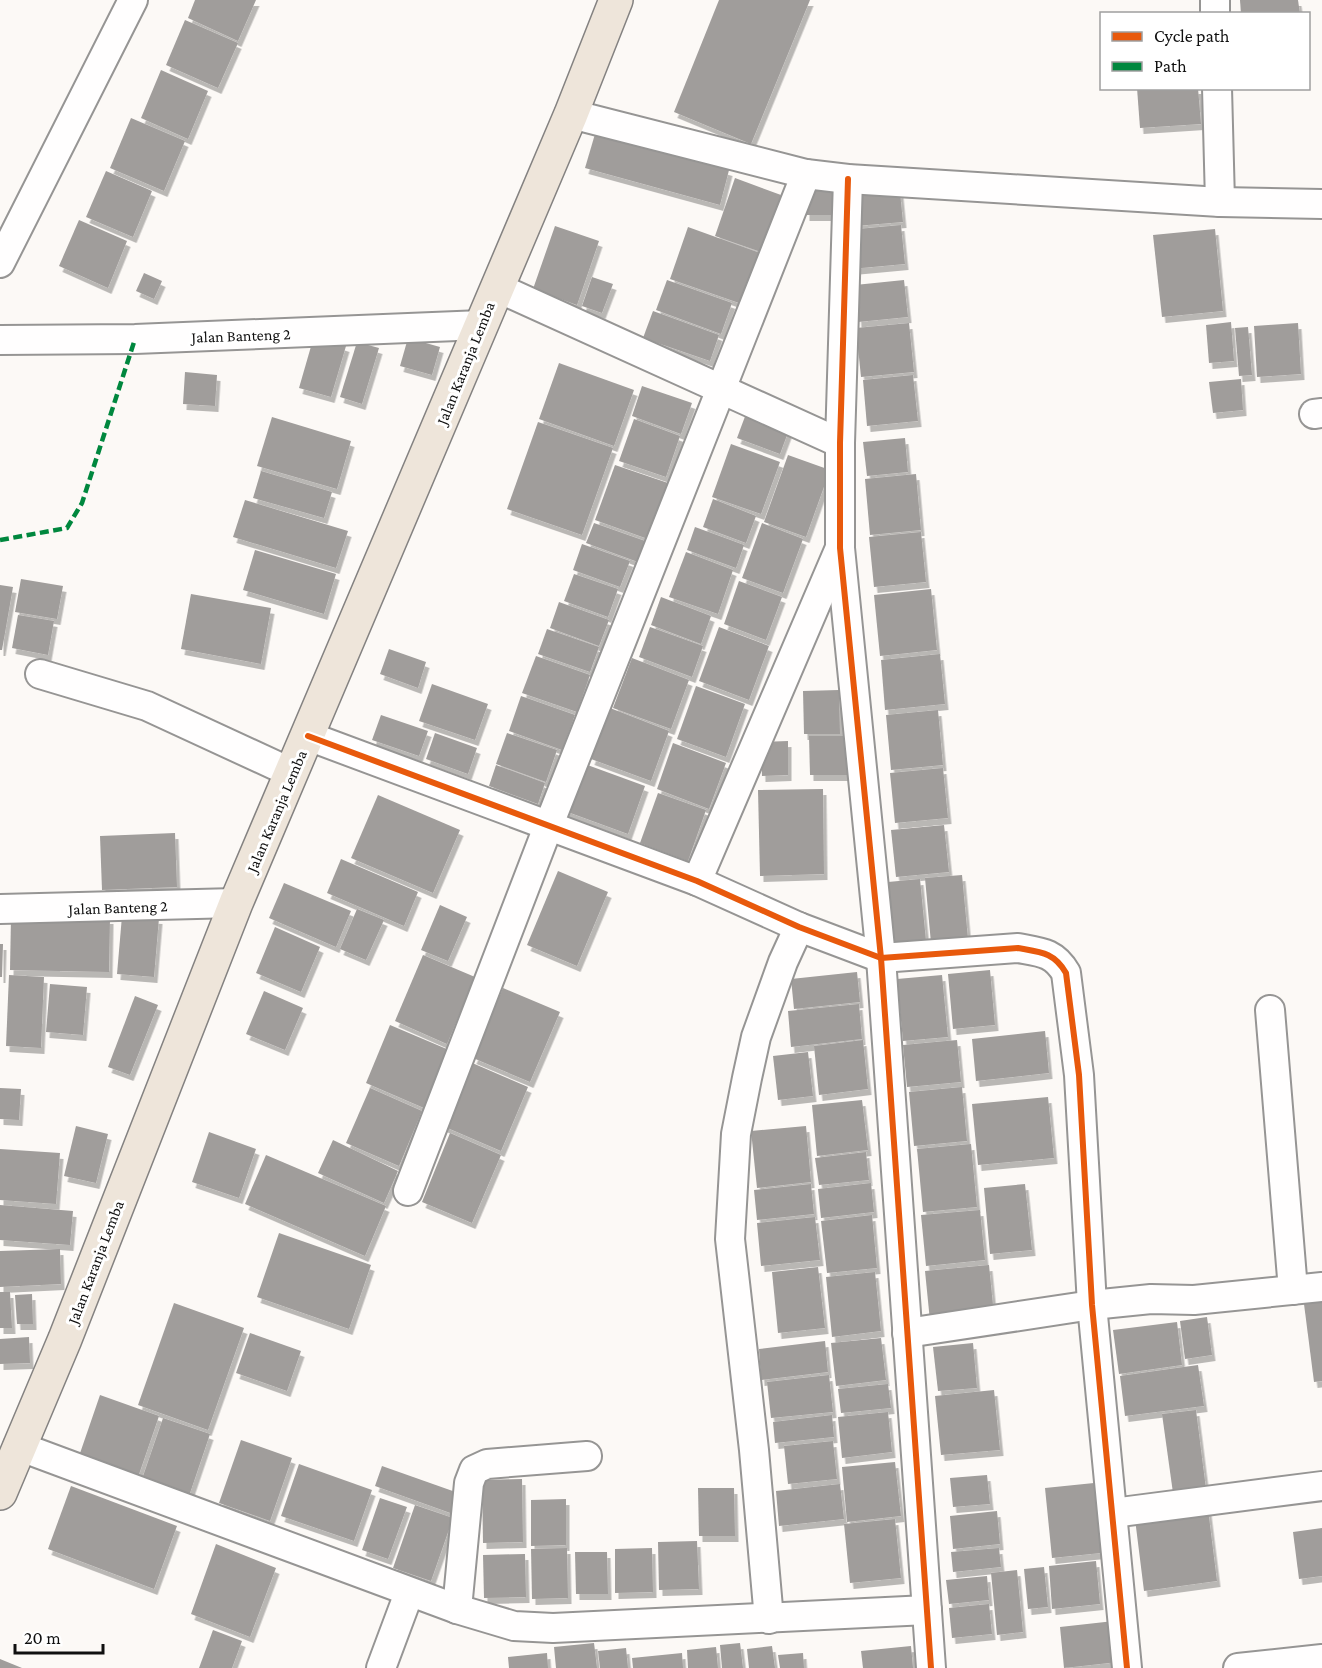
<svg xmlns="http://www.w3.org/2000/svg" width="1322" height="1668" font-family="'Crimson Pro',serif">
<style>
.building{fill:#a09d9b;filter:url(#shadow)}
.lines{fill:none;stroke-linecap:round;stroke-linejoin:round}
.street-casing{stroke:#969594;stroke-width:32}
.primary-casing{stroke:#848281;stroke-width:36}
.street{stroke:#fffefe;stroke-width:28}
.primary{stroke:#eee5da;stroke-width:33}
.quiet{stroke:#00873e;stroke-width:4.5;stroke-dasharray:9 4.5;stroke-linecap:butt}
.cycleway-casing{stroke:#fff;stroke-width:10}
.cycleway{stroke:#e8590c;stroke-width:6}
.labels{text-anchor:middle;stroke-width:6;stroke-linejoin:round;paint-order:stroke}
.street-label{font-size:16px;fill:#101010;stroke:#fff}
</style>
<defs>
<filter id="shadow"><feDropShadow dx="3.5" dy="6" stdDeviation="0" flood-color="#0004"/></filter>
</defs>
<rect width="100%" height="100%" fill="#fcf9f6"/>
<g class="building">
<polygon points="195,0 256,0 238,41 188,18"/>
<polygon points="719,0 810,0 751,144 674,112"/>
<polygon points="1240,0 1298,0 1300,14 1241,14"/>
<polygon points="185,20 238,43 218,88 166,65"/>
<polygon points="161,70 208,91 188,139 141,118"/>
<polygon points="1137,88 1198,88 1201,124 1140,128"/>
<polygon points="131,118 185,141 164,191 110,168"/>
<polygon points="595,134 729,170 720,205 585,168"/>
<polygon points="106,171 152,191 133,237 86,217"/>
<polygon points="735,178 781,195 761,252 715,236"/>
<rect x="806" y="184" width="28" height="31"/>
<polygon points="900,192 903,222 856,226 853,197"/>
<polygon points="79,220 127,241 108,288 59,266"/>
<polygon points="901,225 905,264 851,269 847,230"/>
<polygon points="555,226 599,241 577,305 533,289"/>
<polygon points="688,227 760,253 742,304 670,279"/>
<polygon points="1215,229 1223,311 1162,317 1153,235"/>
<polygon points="144,273 162,281 154,299 136,291"/>
<polygon points="592,277 613,284 602,313 582,306"/>
<polygon points="667,280 732,303 721,334 656,310"/>
<polygon points="904,280 908,317 858,322 855,285"/>
<polygon points="653,311 719,335 710,361 643,338"/>
<polygon points="1231,322 1234,361 1209,363 1206,325"/>
<polygon points="909,323 914,372 861,377 856,328"/>
<polygon points="1298,323 1301,374 1257,377 1254,326"/>
<polygon points="1248,327 1252,375 1239,376 1235,328"/>
<polygon points="314,336 346,346 331,397 299,388"/>
<polygon points="408,338 440,347 432,375 400,366"/>
<polygon points="357,342 379,348 362,404 340,397"/>
<polygon points="559,363 634,390 614,446 539,419"/>
<polygon points="185,372 217,375 215,406 183,404"/>
<polygon points="913,375 918,421 867,426 863,380"/>
<polygon points="1241,379 1243,410 1213,413 1209,382"/>
<polygon points="642,386 692,403 681,434 632,416"/>
<polygon points="747,411 790,427 780,454 737,438"/>
<polygon points="272,417 351,441 337,489 257,466"/>
<polygon points="634,419 680,436 666,477 619,461"/>
<polygon points="538,422 613,448 582,535 507,509"/>
<polygon points="905,438 908,472 867,476 863,442"/>
<polygon points="731,444 780,462 761,514 712,497"/>
<polygon points="788,455 830,470 806,537 764,522"/>
<polygon points="615,465 668,483 648,539 595,520"/>
<polygon points="261,471 332,492 324,518 253,498"/>
<polygon points="916,474 921,530 870,535 865,479"/>
<polygon points="713,499 756,516 746,543 703,527"/>
<polygon points="245,500 348,531 336,568 233,537"/>
<polygon points="594,523 645,541 638,562 586,543"/>
<polygon points="762,523 803,539 783,593 742,578"/>
<polygon points="695,527 744,545 736,568 687,550"/>
<polygon points="921,532 926,582 874,587 869,537"/>
<polygon points="582,544 630,561 620,587 573,570"/>
<polygon points="255,550 336,574 324,614 243,590"/>
<polygon points="686,552 733,570 718,614 669,597"/>
<polygon points="574,574 618,589 608,617 564,601"/>
<polygon points="21,579 63,586 57,619 15,612"/>
<polygon points="739,581 782,597 766,640 724,624"/>
<polygon points="0,585 13,587 2,650 0,650"/>
<polygon points="931,589 937,650 880,656 874,595"/>
<polygon points="191,594 271,608 261,664 181,649"/>
<polygon points="661,597 711,616 701,644 651,625"/>
<polygon points="559,602 609,620 599,646 550,628"/>
<polygon points="18,615 54,621 48,655 12,648"/>
<polygon points="650,627 703,646 692,677 639,657"/>
<polygon points="719,627 769,646 749,700 699,681"/>
<polygon points="547,629 599,647 590,672 538,654"/>
<polygon points="389,649 426,662 418,688 380,674"/>
<polygon points="940,654 945,704 885,710 881,660"/>
<polygon points="536,656 590,675 577,712 522,693"/>
<polygon points="632,658 689,680 671,729 613,708"/>
<polygon points="432,684 488,704 475,740 419,721"/>
<polygon points="696,686 745,704 726,757 677,739"/>
<polygon points="839,690 840,734 804,734 803,691"/>
<polygon points="521,696 575,715 562,750 509,731"/>
<polygon points="610,708 669,731 651,781 591,759"/>
<polygon points="938,710 943,765 891,770 886,715"/>
<polygon points="381,715 428,731 419,756 372,740"/>
<polygon points="435,733 477,748 468,774 426,759"/>
<polygon points="507,733 557,750 546,782 496,764"/>
<polygon points="809,736 846,736 847,775 810,775"/>
<polygon points="788,741 788,775 762,776 761,742"/>
<polygon points="673,743 726,763 709,809 657,789"/>
<polygon points="582,763 645,786 628,834 565,811"/>
<polygon points="496,765 545,783 538,804 489,786"/>
<polygon points="943,768 948,818 895,823 890,773"/>
<polygon points="823,789 824,874 760,876 758,790"/>
<polygon points="658,793 706,810 688,861 640,843"/>
<polygon points="378,795 460,830 433,893 351,858"/>
<polygon points="944,825 949,872 896,877 891,830"/>
<polygon points="175,833 177,887 102,890 100,836"/>
<polygon points="341,859 418,892 404,926 327,893"/>
<polygon points="558,871 608,892 577,966 527,945"/>
<polygon points="962,875 968,939 931,943 925,878"/>
<polygon points="920,879 926,941 894,943 888,882"/>
<polygon points="284,883 351,911 336,947 269,918"/>
<polygon points="440,905 467,917 448,961 421,950"/>
<polygon points="357,909 384,920 366,960 340,949"/>
<polygon points="122,916 159,918 154,977 117,974"/>
<polygon points="11,917 110,918 109,972 10,970"/>
<polygon points="275,927 320,947 301,992 256,973"/>
<polygon points="0,944 3,944 2,977 0,977"/>
<polygon points="423,955 475,977 447,1044 395,1021"/>
<polygon points="990,970 995,1025 953,1029 948,974"/>
<polygon points="857,972 860,1002 794,1009 791,979"/>
<polygon points="9,975 44,977 41,1048 6,1046"/>
<polygon points="942,975 948,1037 903,1041 897,979"/>
<polygon points="50,984 87,987 83,1035 46,1032"/>
<polygon points="503,988 560,1012 530,1082 473,1058"/>
<polygon points="264,991 303,1008 285,1050 246,1034"/>
<polygon points="135,996 158,1005 130,1075 108,1067"/>
<polygon points="859,1004 862,1039 791,1047 788,1011"/>
<polygon points="390,1025 449,1050 424,1108 366,1083"/>
<polygon points="1045,1031 1049,1073 976,1081 972,1039"/>
<polygon points="863,1040 868,1089 819,1095 814,1046"/>
<polygon points="957,1040 961,1082 907,1087 903,1045"/>
<polygon points="808,1052 813,1096 778,1100 773,1056"/>
<polygon points="470,1062 528,1087 501,1151 443,1126"/>
<polygon points="962,1087 967,1141 914,1146 909,1092"/>
<polygon points="0,1088 21,1089 19,1120 0,1119"/>
<polygon points="370,1088 422,1111 399,1166 346,1143"/>
<polygon points="1048,1097 1054,1158 978,1165 972,1104"/>
<polygon points="862,1100 868,1150 817,1156 812,1105"/>
<polygon points="76,1126 108,1134 96,1183 64,1176"/>
<polygon points="806,1126 811,1182 757,1188 751,1131"/>
<polygon points="209,1132 256,1149 239,1198 192,1182"/>
<polygon points="450,1133 501,1155 472,1223 422,1202"/>
<polygon points="333,1140 398,1171 384,1203 318,1173"/>
<polygon points="971,1144 977,1207 923,1212 917,1149"/>
<polygon points="0,1149 60,1153 56,1204 0,1200"/>
<polygon points="866,1152 869,1180 819,1185 815,1158"/>
<polygon points="266,1155 386,1206 365,1256 245,1204"/>
<polygon points="871,1183 874,1212 821,1218 818,1189"/>
<polygon points="811,1184 814,1214 757,1220 754,1190"/>
<polygon points="1025,1184 1032,1250 990,1254 984,1188"/>
<polygon points="0,1205 73,1211 70,1245 0,1240"/>
<polygon points="980,1210 985,1260 926,1266 921,1215"/>
<polygon points="872,1215 877,1268 827,1273 821,1221"/>
<polygon points="815,1217 820,1260 761,1266 757,1223"/>
<polygon points="279,1233 371,1265 349,1329 257,1297"/>
<polygon points="60,1249 61,1284 0,1287 0,1251"/>
<polygon points="989,1265 994,1315 930,1321 925,1271"/>
<polygon points="818,1267 825,1328 778,1333 772,1272"/>
<polygon points="875,1272 881,1331 832,1337 826,1277"/>
<polygon points="0,1292 10,1292 12,1328 0,1328"/>
<polygon points="32,1294 33,1324 17,1324 15,1295"/>
<polygon points="1322,1302 1322,1381 1314,1382 1304,1304"/>
<polygon points="174,1303 244,1328 208,1430 138,1405"/>
<polygon points="1207,1317 1212,1355 1185,1359 1180,1321"/>
<polygon points="1177,1322 1182,1365 1119,1374 1113,1330"/>
<polygon points="250,1333 301,1351 287,1391 236,1373"/>
<polygon points="29,1337 30,1363 0,1364 0,1339"/>
<polygon points="881,1338 886,1380 836,1386 831,1343"/>
<polygon points="825,1341 828,1372 761,1380 759,1349"/>
<polygon points="973,1343 977,1388 938,1391 933,1347"/>
<polygon points="1198,1365 1204,1406 1125,1416 1120,1376"/>
<polygon points="829,1375 833,1412 771,1418 767,1382"/>
<polygon points="888,1384 891,1408 841,1413 838,1389"/>
<polygon points="994,1390 1000,1450 941,1455 935,1396"/>
<polygon points="100,1395 159,1416 137,1480 78,1459"/>
<polygon points="1196,1410 1206,1489 1173,1493 1162,1414"/>
<polygon points="888,1412 892,1452 842,1458 838,1417"/>
<polygon points="832,1415 834,1437 775,1443 773,1422"/>
<polygon points="163,1418 210,1434 188,1499 141,1482"/>
<polygon points="241,1440 292,1458 270,1521 219,1503"/>
<polygon points="833,1441 837,1479 788,1484 784,1446"/>
<polygon points="895,1462 901,1516 847,1522 842,1467"/>
<polygon points="299,1464 372,1490 354,1541 281,1516"/>
<polygon points="382,1466 464,1495 456,1515 375,1486"/>
<polygon points="987,1475 990,1504 953,1507 950,1478"/>
<polygon points="522,1479 523,1542 483,1543 482,1480"/>
<polygon points="1094,1483 1101,1553 1052,1558 1045,1488"/>
<polygon points="840,1484 844,1519 779,1526 776,1491"/>
<polygon points="71,1486 177,1526 154,1589 48,1549"/>
<polygon points="698,1488 734,1488 735,1536 699,1536"/>
<polygon points="380,1498 407,1507 388,1559 362,1550"/>
<polygon points="566,1499 566,1545 531,1546 531,1500"/>
<polygon points="415,1505 453,1518 431,1581 393,1568"/>
<polygon points="1208,1509 1217,1581 1144,1591 1135,1519"/>
<polygon points="997,1511 1000,1544 953,1549 950,1516"/>
<polygon points="895,1519 901,1578 850,1583 844,1524"/>
<polygon points="1322,1528 1322,1576 1299,1579 1293,1532"/>
<polygon points="697,1541 699,1589 659,1590 658,1542"/>
<polygon points="216,1544 276,1568 250,1637 191,1614"/>
<polygon points="567,1548 568,1598 532,1599 531,1549"/>
<polygon points="652,1548 653,1592 615,1593 615,1549"/>
<polygon points="999,1548 1001,1567 953,1572 951,1552"/>
<polygon points="575,1552 607,1552 608,1594 576,1594"/>
<polygon points="525,1554 526,1597 484,1598 483,1555"/>
<polygon points="1096,1561 1100,1604 1052,1609 1049,1566"/>
<polygon points="1044,1567 1048,1607 1028,1609 1024,1569"/>
<polygon points="1017,1570 1023,1632 997,1635 991,1573"/>
<polygon points="987,1576 989,1600 949,1604 946,1580"/>
<polygon points="989,1604 992,1634 952,1638 949,1608"/>
<polygon points="1114,1621 1118,1662 1064,1668 1060,1627"/>
<polygon points="213,1630 242,1641 232,1668 199,1668"/>
<polygon points="594,1643 597,1668 556,1668 554,1647"/>
<polygon points="740,1643 743,1668 722,1668 720,1645"/>
<polygon points="772,1646 775,1668 749,1668 747,1649"/>
<polygon points="911,1646 913,1668 863,1668 861,1651"/>
<polygon points="716,1647 718,1668 688,1668 687,1650"/>
<polygon points="626,1648 628,1668 600,1668 598,1651"/>
<polygon points="547,1653 548,1668 509,1668 508,1657"/>
<polygon points="682,1653 683,1668 633,1668 632,1658"/>
<polygon points="803,1653 804,1668 780,1668 778,1655"/>
<polygon points="0,1659 22,1668 0,1668"/>
</g>
<g class="lines">
<g class="street-casing">
<g id="street">
<polyline points="1215,0 1215,14"/>
<polyline points="1217,88 1220,202"/>
<polyline points="571,114 806,174 848,179 1220,202 1322,204"/>
<polyline points="848,179 840,443 840,548 881,958 931,1668"/>
<polyline points="0,263 133,0"/>
<polyline points="496,287 840,443"/>
<polyline points="0,340 135,339 482,325"/>
<polyline points="1314,414 1322,413"/>
<polyline points="40,674 147,706 292,773"/>
<path d="M308 736 697 881 799 927 881 958 1018 948C1040 952 1054 952 1066 973L1079 1075 1092 1305 1127 1668"/>
<polyline points="697,881 839,550"/>
<polyline points="0,909 236,903"/>
<polyline points="1270,1010 1293,1290"/>
<polyline points="408,1191 548,827 806,174"/>
<polyline points="907,1333 1092,1305 1151,1299 1194,1300 1322,1287"/>
<polyline points="18,1446 457,1609 514,1626 553,1628 927,1610"/>
<polyline points="1113,1513 1322,1486"/>
<polyline points="457,1609 469,1483 474,1470 487,1464 587,1456"/>
<polyline points="769,1619 754,1450 730,1239 736,1134 747,1078 756,1037 783,962 799,927"/>
<polyline points="381,1668 409,1593"/>
<polyline points="1238,1668 1322,1659"/>
</g>
</g>
<g class="primary-casing">
<polyline id="primary" points="0,1493 65,1339 236,903 571,114 616,0"/>
</g>
<use href="#street" class="street"/>
<use href="#primary" class="primary"/>
<polyline class="quiet" points="0,540 67,528 82,503 135,339"/>
<g class="cycleway-casing">
<g id="cycleway">
<polyline points="848,179 840,443 840,548 881,958 931,1668"/>
<path d="M308 736 697 881 799 927 881 958 1018 948C1040 952 1054 952 1066 973L1079 1075 1092 1305 1127 1668"/>
</g>
</g>
<use href="#cycleway" class="cycleway"/>
</g>
<g class="labels">
<g class="street-label">
<text transform="translate(241 335) rotate(-2)" y="6">Jalan Banteng 2</text>
<text transform="translate(465 363) rotate(-68)" y="6">Jalan Karanja Lemba</text>
<text transform="translate(276 811) rotate(-67)" y="6">Jalan Karanja Lemba</text>
<text transform="translate(118 907) rotate(-2)" y="6">Jalan Banteng 2</text>
<text transform="translate(95 1262) rotate(-69)" y="6">Jalan Karanja Lemba</text>
</g>
</g>
<rect x="1100" y="12" width="210" height="78" fill="#ffffff" stroke="#9f9f9f" stroke-width="1.5"/>
<rect x="1112" y="32" width="30" height="9" fill="#e8590c" stroke="#9f9f9f" stroke-width="1.5"/>
<text x="1154" y="42" font-size="18" fill="#101010">Cycle path</text>
<rect x="1112" y="62" width="30" height="9" fill="#00873e" stroke="#9f9f9f" stroke-width="1.5"/>
<text x="1154" y="72" font-size="18" fill="#101010">Path</text>
<path d="M15 1644v9h88v-9" fill="none" stroke="#101010" stroke-width="3"/>
<text x="24" y="1644" font-size="18" fill="#101010" stroke="#ffffff" stroke-width="4.5" paint-order="stroke">20 m</text>
</svg>
